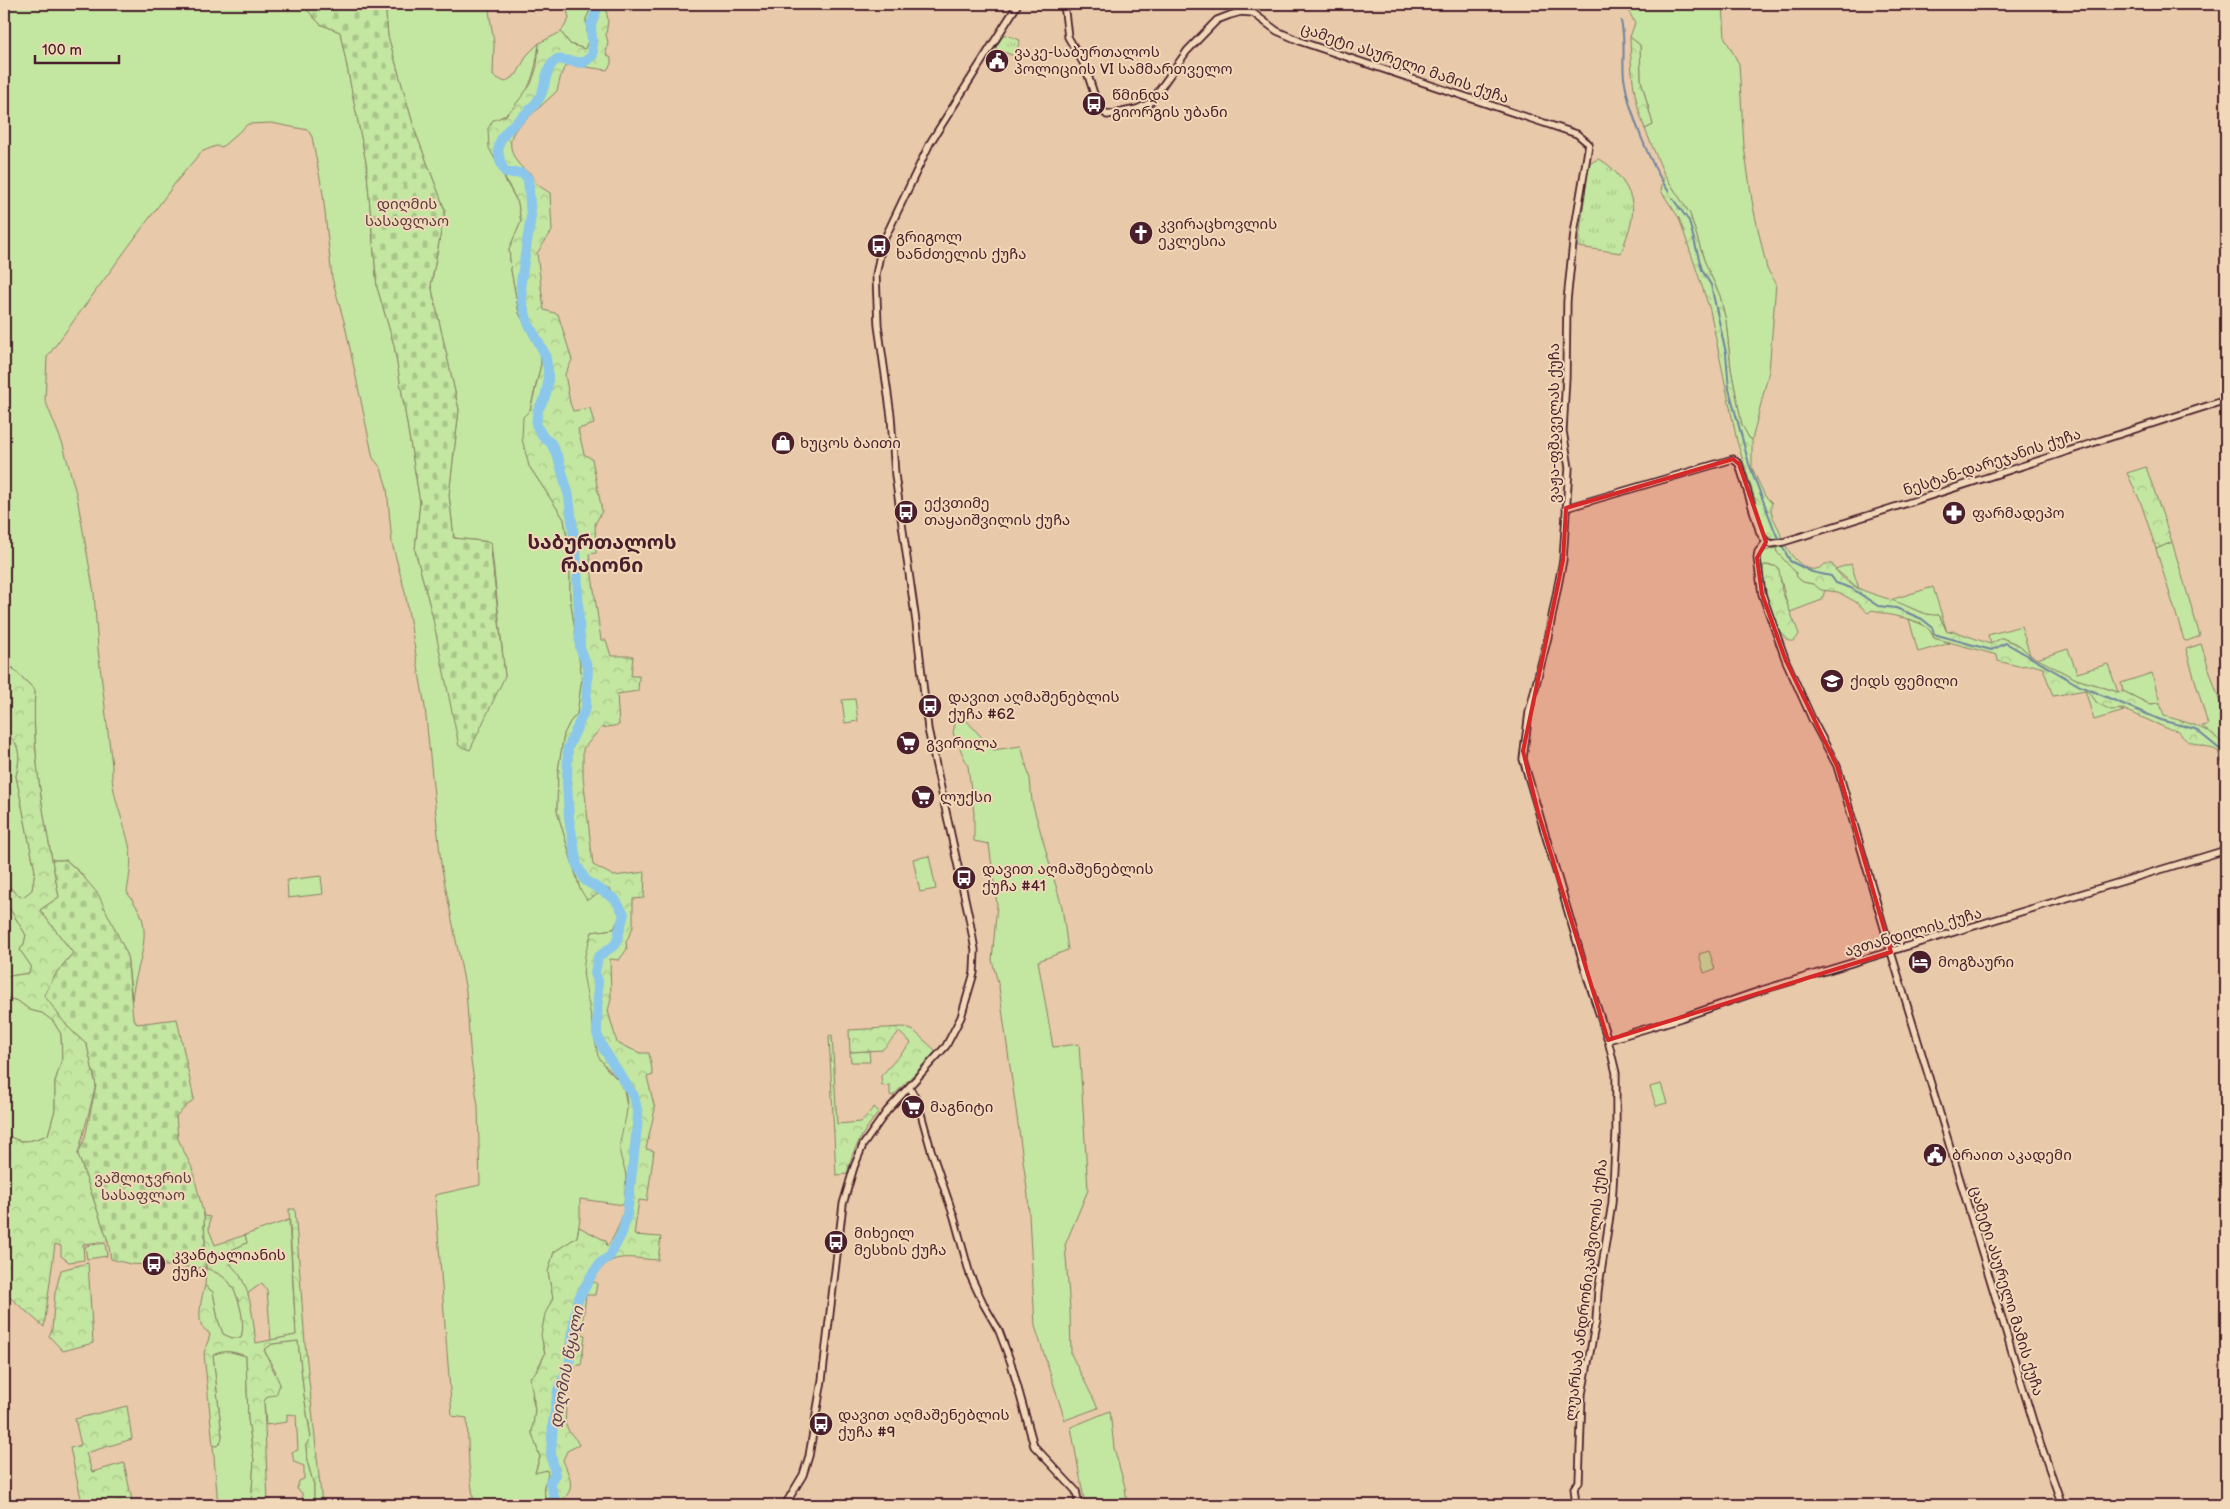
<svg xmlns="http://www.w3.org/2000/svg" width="2230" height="1509" font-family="'Balsamiq Sans','Noto Sans Georgian',sans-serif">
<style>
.green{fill:#c3e6a0;stroke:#868266}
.forest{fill:url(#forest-crowns);stroke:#868266}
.cemetery{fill:url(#cemetery-stones);stroke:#868266}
.park{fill:url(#park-tufts);stroke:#868266}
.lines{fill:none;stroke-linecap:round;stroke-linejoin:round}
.stream{stroke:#71849e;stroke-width:2}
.river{stroke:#8bc7eb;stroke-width:10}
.minor-casing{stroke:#4a1f2b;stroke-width:9}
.minor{stroke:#f1d8b8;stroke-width:5.5}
.marked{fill:#d62828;fill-opacity:0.2;stroke:#d62828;stroke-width:4;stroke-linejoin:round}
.labels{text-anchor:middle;stroke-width:4;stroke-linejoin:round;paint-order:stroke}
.poi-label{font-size:15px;fill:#4a1f2b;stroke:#f1d8b8;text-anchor:start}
.street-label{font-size:15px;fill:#4a1f2b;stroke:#f1d8b8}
.park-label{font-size:15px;fill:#5c3d3d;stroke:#f1d8b8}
.water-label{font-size:16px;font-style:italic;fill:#574151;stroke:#f1d8b8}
.district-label{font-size:20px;font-weight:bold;fill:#4a1f2b;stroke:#f1d8b8}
</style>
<defs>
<pattern id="forest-crowns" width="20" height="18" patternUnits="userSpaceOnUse" patternTransform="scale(1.25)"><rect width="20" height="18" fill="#c3e6a0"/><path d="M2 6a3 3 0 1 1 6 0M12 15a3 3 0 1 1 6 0" fill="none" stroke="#a9c58a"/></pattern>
<pattern id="cemetery-stones" width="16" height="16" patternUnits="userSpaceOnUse" patternTransform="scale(1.25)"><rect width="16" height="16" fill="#c3e6a0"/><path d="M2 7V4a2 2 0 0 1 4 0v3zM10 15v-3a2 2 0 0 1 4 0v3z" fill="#a9c58a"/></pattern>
<pattern id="park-tufts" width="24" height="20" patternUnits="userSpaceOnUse" patternTransform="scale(1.25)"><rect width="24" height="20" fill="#c3e6a0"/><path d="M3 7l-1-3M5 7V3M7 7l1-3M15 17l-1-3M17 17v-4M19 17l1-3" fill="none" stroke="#a9c58a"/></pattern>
</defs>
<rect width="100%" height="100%" fill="#e8c9a9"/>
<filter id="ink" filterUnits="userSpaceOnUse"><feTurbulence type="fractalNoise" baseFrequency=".02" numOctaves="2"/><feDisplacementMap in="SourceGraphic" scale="10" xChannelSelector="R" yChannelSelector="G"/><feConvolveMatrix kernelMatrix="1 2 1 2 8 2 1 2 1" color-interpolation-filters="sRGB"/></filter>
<g filter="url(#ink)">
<g class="green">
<path d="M4 4H302L320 24 340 32 366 162 377 287 394 345 420 502 415 550 432 614 505 676 491 542 454 538 449 495 459 410 431 285 445 210 415 131 388 36 385 4H488L494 43 493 76 505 82 517 74 527 55 539 43C536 69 531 92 511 110 503 118 494 119 488 129L505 180 518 203 521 222 509 249 511 270 519 313 541 354V364L530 410 529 466 564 519 570 557V597L582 678 577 714 570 722 564 734 558 771 557 811 580 889 601 886 611 890 620 916 614 929 592 932 589 941 588 994 595 1041 605 1067 619 1081 624 1090 628 1113 622 1139 626 1177 624 1205 580 1199V1219L577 1237 554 1252 548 1272 553 1298C543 1317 539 1333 545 1354L536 1371 532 1397 535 1410 532 1433 540 1457 535 1472 547 1470 548 1475 544 1486 546 1505H474L469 1465 467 1418 452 1416 435 1195 480 1185 478 1106 471 1061 466 991 441 864 425 707 405 592 392 543 387 488 381 468 373 458 345 325 332 278 323 194 312 137 308 130 271 123 248 124 222 147 216 146 201 152 176 182 47 357 45 400 63 445 77 497 94 593 98 649 112 766C110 794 125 822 130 850 132 864 129 878 127 892 131 899 136 905 140 912 152 941 134 971 132 1000L127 954 83 875 66 860H52C41 804 32 748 35 690L12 667 4 674Z"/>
<polygon points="566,4 593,4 586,19 588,41 585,49 570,44 561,32 569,19"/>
<polygon points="1625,4 1723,4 1725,38 1739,64 1744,147 1753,207 1767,269 1776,283 1769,371 1752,440 1749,438 1742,426 1731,369 1726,321 1720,296 1704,260 1690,214 1664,174 1645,129 1653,125 1641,80 1640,45 1630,37 1635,23"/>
<polygon points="2172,542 2200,636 2187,641 2184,640 2156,549"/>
<path d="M1776 548 1777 552 1797 573V577C1803 583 1805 582 1813 584 1818 585 1819 589 1825 590L1822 600 1790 612C1784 597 1783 580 1775 566L1765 565 1762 569 1761 556 1765 551Z"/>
<polygon points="1851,564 1859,589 1835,569"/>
<polygon points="1933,587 1947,632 1939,615 1931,616 1890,600"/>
<polygon points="1909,619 1928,627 1934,638 1950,643 1918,652"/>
<polygon points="2021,626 2030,655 2019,645 2002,638 1991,644 1988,635"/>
<polygon points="2201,644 2226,721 2226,752 2218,741 2202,726 2208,725 2186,649"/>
<polygon points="2068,649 2077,673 2108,664 2118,692 2076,679 2037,659"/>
<polygon points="2152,673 2160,703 2149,704 2123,691 2121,683"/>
<polygon points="2085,690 2090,693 2097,703 2124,711 2094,720"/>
<polygon points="855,699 858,721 845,723 842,700"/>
<polygon points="958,711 993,750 1021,746 1030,779 1032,802 1062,907 1068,950 1038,961 1053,1047 1079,1044 1088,1190 1065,1245 1070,1310 1071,1354 1098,1408 1065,1420 1035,1326 1028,1196 999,987 992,960 997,905 989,844 974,841 974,813 968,766 953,733"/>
<path d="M4 734C22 740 20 761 16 776L35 871 32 891 23 897 15 893 4 880Z"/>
<polygon points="929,856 936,889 920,892 913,859"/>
<polygon points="321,876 323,894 288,898 287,880"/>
<polygon points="4,908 10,909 26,935 24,944 20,950 31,966 29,973 4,977"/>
<polygon points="1709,951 1715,969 1704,973 1699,954"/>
<path d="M4 997 18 1001 30 1010 42 1013 53 1021 61 1034 62 1059 55 1082V1110L48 1135C31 1141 20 1146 4 1132Z"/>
<polygon points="869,1051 870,1062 851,1062 850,1052"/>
<polygon points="1661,1084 1667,1103 1656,1106 1650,1087"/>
<path d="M289 1220 296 1335 271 1340 267 1290 262 1283 247 1294C245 1288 243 1280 239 1275 232 1265 227 1263 231 1250L247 1243 245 1235Z"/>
<polygon points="105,1243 107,1256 87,1259 85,1246"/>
<path d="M206 1268C213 1271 223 1275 229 1282 239 1295 246 1322 241 1338H232L223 1334 218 1320 213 1292 205 1286Z"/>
<polygon points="298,1341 304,1395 311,1438 306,1445 307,1461 314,1485 314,1505 303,1505 302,1493 297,1489 299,1481 304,1479 304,1466 294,1462 292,1452 298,1450 296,1415 287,1414 287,1422 266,1425 264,1401 268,1396 276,1372 264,1350 272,1344"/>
<polygon points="224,1350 246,1356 248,1419 254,1460 251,1505 218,1505 213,1445 217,1446 222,1436 213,1355"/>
<polygon points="1110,1411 1114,1448 1125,1487 1127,1505 1085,1505 1071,1427"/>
</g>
<g class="forest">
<path d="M593 4H614L606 10 608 20 606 35 608 42 606 54 611 58V64L607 70 572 65 565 66 561 75 557 91 516 129C503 144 516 168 532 174L536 184 550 193 552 231 537 253 544 310 558 314 572 360 565 374 570 403 573 411 590 408 594 424 578 429 584 454 592 459 602 511 595 524 596 553 589 554 601 640H606L611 656H633L631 676H639L638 691 617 694 619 725 601 728 583 749V776L593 865 614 876 645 872 644 898 633 899V927L626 942 627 949 619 960 610 959 611 999 608 1011 617 1043 640 1053H649L653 1075 647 1077 655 1109 646 1149 654 1151 647 1201 639 1200 634 1235 661 1237 658 1260C624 1258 611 1250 591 1282L597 1283 595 1295H586L581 1334 585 1335 581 1365H577C575 1368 571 1371 570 1375 568 1379 564 1421 566 1426 569 1434 576 1437 579 1445L567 1451 563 1460C566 1469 574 1483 569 1492 566 1497 562 1499 561 1505H546L544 1486 548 1475 547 1470 535 1473 540 1457 532 1433 535 1410 530 1377 537 1371 545 1354 541 1335 545 1314 553 1298 548 1272 554 1252 577 1237 579 1227 606 1241 607 1247C621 1228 629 1200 626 1175 625 1168 621 1160 620 1153 618 1131 633 1115 624 1089 619 1076 605 1068 598 1056L583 973 585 955 592 932 614 929 620 916 611 890 601 886 598 894 587 900 580 889 557 811 558 771 564 734 570 722 577 714 582 678 570 597V557L564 519 529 466 522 439 523 417 530 410 534 395 541 364V354L519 313 511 270 509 249 521 222 518 203 489 148 488 129 493 120 505 116 513 108 531 84 537 66 539 43 561 32 570 44 585 49 588 41 586 19Z"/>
<path d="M1630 37 1640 45 1641 80 1653 125 1645 129C1633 97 1631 71 1630 37Z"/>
<path d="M1664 174 1690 214 1704 260 1720 296 1726 321 1731 369 1742 425 1749 438 1752 440V468L1765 496 1772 503C1767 516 1781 526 1781 538L1774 540 1766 535 1737 441 1710 310 1679 218 1661 191Z"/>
<polygon points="2146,467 2172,542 2156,549 2141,503 2127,473"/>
<path d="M1785 544C1792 559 1810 579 1825 564H1832C1848 592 1876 593 1902 604 1914 609 1925 616 1939 615L1947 632 1954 631 1990 644 2002 638 2019 645 2030 655 2076 679 2118 692 2123 691 2149 704 2160 703 2164 716C2182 721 2223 730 2226 754 2227 760 2226 767 2226 774L2218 751C2203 743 2186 747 2179 731L2166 728 2123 709 2111 710 2097 703 2090 693 2085 690 2053 696 2043 668 2033 665 2018 666 1998 661 1997 655 1934 638C1926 616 1896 619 1877 611L1872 610 1868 613 1856 602 1838 592 1821 590 1813 584 1803 582 1797 577 1796 573 1777 552 1776 548Z"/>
<path d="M1764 565 1775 566 1779 569 1782 591 1799 634C1783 667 1758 576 1764 565Z"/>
<path d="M11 667 35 690C31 762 46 826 59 897L40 910 73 953 57 972 67 1026 87 1045 96 1085 78 1154 108 1241 83 1244 84 1260 69 1262 61 1256V1246L55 1244 44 1327 4 1292V1132C20 1146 31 1141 48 1135L55 1110V1082L62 1059 61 1034 53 1021 42 1013 30 1010 18 1001 4 997V977L29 973 31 966 20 950 24 944 26 935 10 909 4 908V880L15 893 23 897 32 890 35 871 16 776C20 761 22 740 4 734V674Z"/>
<polygon points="904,1027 914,1031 936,1051 893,1096 890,1095 890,1085 882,1086 881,1076 911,1043 899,1032 882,1050 850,1052 849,1030"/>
<path d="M832 1035 837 1124 861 1122 874 1107 879 1112C863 1131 852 1150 847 1174L836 1175 829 1036Z"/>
<path d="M289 1209H295L305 1343 322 1505H314V1485L307 1461 306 1445 311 1437 304 1395 298 1341 272 1344 264 1350 280 1384 276 1395 268 1396 264 1401 268 1505H251L254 1460 248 1419 246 1356C233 1352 226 1349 213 1355L222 1436 221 1442 217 1446 213 1445 204 1353 210 1335C208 1331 204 1330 202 1326 197 1318 202 1294 205 1286L213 1292 218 1320 223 1334 232 1338H241C246 1322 239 1295 229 1282 223 1275 213 1271 206 1268L204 1216 210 1217 209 1230 215 1245 245 1235 247 1243 231 1250C226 1267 234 1265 241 1277 252 1297 253 1321 256 1343L296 1335Z"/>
<polygon points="88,1263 93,1343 63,1351 49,1336 52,1330 55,1293 61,1270"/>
<polygon points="127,1406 132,1439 86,1453 92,1472 124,1463 133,1505 76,1505 81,1498 70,1448 81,1445 75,1419"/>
</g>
<g class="cemetery">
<polygon points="302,4 385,4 388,36 415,131 445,210 431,285 459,410 449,495 454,538 490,542 505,676 470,750 459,746 432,614 415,550 420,502 394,345 377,287 366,162 340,32 320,24"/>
<polygon points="52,860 66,860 82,875 98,894 127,954 132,1008 133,1017 137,1024 177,1019 194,1099 176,1116 178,1139 192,1168 204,1216 206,1268 130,1264 111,1259 108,1241 78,1154 85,1138 96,1085 87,1045 67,1026 44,995 57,972 73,953 40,910 59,897"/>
</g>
<g class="park">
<polygon points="1004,34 1020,40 1015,56 995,49"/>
<path d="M1598 159C1608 163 1615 171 1621 179 1641 206 1631 224 1621 253L1578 247 1589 164Z"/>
</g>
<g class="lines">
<g class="stream">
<path d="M1621 21C1626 41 1622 59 1624 78 1629 112 1650 164 1669 192"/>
<polyline points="1673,199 1689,221 1702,270 1711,285 1726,353 1729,389 1749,464 1776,534 1790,561 1812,572 1831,576 1836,583 1851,588 1878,606 1896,608 1922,619 1932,627 1934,634 1991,650 2006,643 2080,686 2161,720 2195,729 2222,751 2226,766"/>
</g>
<path class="river" d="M553 1505 555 1500 550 1482 555 1475 551 1453 553 1423 558 1390 569 1367 574 1320 578 1300 591 1276 600 1263 610 1256 622 1233 627 1215 637 1128 638 1114 634 1096 603 1048 597 1034 598 981 595 973 598 957 616 944 624 914 615 899 586 881 577 865 569 818 567 782 568 748 586 707 588 668 580 648 577 562 569 497 559 460 551 443 544 438 536 425 538 410 545 397 548 384V370L545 354 528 323 522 302 521 282 531 216 528 178 521 173H506C481 132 524 125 540 97 547 84 544 68 557 59L583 63 593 55 591 25 599 4"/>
<g class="minor-casing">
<g id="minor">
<polyline points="1064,4 1068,37 1085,66 1098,106 1107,115 1137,109 1150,103 1187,51 1217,20 1230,15 1241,12 1253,13 1277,31 1302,42 1577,134 1589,144 1574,233 1567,301 1566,377 1563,431 1569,468 1563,560 1548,637 1529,712 1523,759 1589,983 1608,1040 1616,1073 1616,1134 1612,1203 1598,1291 1596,1321 1582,1394 1579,1482 1574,1488 1576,1505"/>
<polyline points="1566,508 1733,459 1739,464 1760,533 1766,542"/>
<polyline points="1766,542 1758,552 1757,558 1762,594 1786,661 1813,721 1837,766 1891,952 2036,1431 2062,1505"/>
<path d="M1766 542 1771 544 1783 542C1931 497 2078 447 2226 400"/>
<polyline points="1608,1040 1681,1018 1762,990 2226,850"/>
<polyline points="910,1088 918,1103 931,1150 954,1217 970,1275 984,1305 999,1331 1011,1363 1034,1446 1076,1491 1079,1505"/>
<polyline points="785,1505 803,1475 809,1456 822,1380 843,1204 854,1167 863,1145 887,1111 946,1046 961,1017 974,973 975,950 969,917 928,729 916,622 895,475 891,416 878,325 876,275 882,244 930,143 1018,4"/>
</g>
</g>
<use href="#minor" class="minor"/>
</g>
</g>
<path class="marked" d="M1733 459 1739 464 1766 542 1757 558 1762 594 1786 661 1837 766 1891 952 1608 1040 1538 812 1523 751 1563 560 1566 508Z"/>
<defs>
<g id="civic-disc" transform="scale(1.25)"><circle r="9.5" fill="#4a1f2b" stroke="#f1d8b8"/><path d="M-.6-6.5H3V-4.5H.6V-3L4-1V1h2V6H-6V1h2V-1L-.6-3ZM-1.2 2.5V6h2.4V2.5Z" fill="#fff"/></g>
<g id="bus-disc" transform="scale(1.25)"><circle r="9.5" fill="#4a1f2b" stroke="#f1d8b8"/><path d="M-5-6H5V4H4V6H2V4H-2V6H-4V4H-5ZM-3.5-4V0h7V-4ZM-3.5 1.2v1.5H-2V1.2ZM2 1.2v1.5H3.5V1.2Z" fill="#fff"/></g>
<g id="church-disc" transform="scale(1.25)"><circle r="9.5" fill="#4a1f2b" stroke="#f1d8b8"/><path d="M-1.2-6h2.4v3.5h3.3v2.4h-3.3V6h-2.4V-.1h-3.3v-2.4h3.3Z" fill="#fff"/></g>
<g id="shop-disc" transform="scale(1.25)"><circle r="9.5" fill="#4a1f2b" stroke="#f1d8b8"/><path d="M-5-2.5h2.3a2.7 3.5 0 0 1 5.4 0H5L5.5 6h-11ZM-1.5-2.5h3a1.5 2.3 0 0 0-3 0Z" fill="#fff"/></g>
<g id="pharmacy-disc" transform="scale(1.25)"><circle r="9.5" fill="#4a1f2b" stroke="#f1d8b8"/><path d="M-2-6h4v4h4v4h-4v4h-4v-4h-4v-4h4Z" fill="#fff"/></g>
<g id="school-disc" transform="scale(1.25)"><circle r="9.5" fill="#4a1f2b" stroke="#f1d8b8"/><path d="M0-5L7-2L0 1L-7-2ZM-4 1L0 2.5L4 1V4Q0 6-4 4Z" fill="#fff"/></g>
<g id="supermarket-disc" transform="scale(1.25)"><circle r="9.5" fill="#4a1f2b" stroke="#f1d8b8"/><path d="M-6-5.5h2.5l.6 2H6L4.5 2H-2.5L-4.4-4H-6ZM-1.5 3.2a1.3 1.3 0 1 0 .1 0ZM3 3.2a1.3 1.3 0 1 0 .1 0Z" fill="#fff"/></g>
<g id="hotel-disc" transform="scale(1.25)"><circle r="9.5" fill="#4a1f2b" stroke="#f1d8b8"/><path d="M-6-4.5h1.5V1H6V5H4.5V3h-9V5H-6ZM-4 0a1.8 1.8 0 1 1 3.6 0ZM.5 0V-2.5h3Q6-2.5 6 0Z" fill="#fff"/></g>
</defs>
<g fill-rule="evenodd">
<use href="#civic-disc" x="997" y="61"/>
<use href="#bus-disc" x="1094" y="104"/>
<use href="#church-disc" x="1141" y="233"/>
<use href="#bus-disc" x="879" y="246"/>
<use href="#shop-disc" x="783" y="443"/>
<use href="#bus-disc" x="906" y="512"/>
<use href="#pharmacy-disc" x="1954" y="513"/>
<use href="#school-disc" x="1832" y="681"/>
<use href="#bus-disc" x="930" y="706"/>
<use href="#supermarket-disc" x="908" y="743"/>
<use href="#supermarket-disc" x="923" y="797"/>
<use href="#bus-disc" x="964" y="878"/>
<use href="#hotel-disc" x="1920" y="962"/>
<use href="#supermarket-disc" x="913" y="1107"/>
<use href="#civic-disc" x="1935" y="1155"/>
<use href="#bus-disc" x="836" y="1242"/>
<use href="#bus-disc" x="154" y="1264"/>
<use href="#bus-disc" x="821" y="1424"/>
</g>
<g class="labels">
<g class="poi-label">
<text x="1014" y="57">ვაკე-საბურთალოს<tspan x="1014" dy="17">პოლიციის VI სამმართველო</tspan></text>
<text x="1112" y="100">წმინდა<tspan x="1112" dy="17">გიორგის უბანი</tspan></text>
<text x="1158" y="229">კვირაცხოვლის<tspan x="1158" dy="17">ეკლესია</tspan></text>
<text x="896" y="242">გრიგოლ<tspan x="896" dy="17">ხანძთელის ქუჩა</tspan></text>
<text x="800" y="448">ხუცოს ბაითი</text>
<text x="924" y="508">ექვთიმე<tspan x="924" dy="17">თაყაიშვილის ქუჩა</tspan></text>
<text x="1972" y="518">ფარმადეპო</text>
<text x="1850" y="686">ქიდს ფემილი</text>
<text x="948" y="702">დავით აღმაშენებლის<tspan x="948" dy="17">ქუჩა #62</tspan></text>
<text x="926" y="748">გვირილა</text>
<text x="940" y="802">ლუქსი</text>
<text x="982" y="874">დავით აღმაშენებლის<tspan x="982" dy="17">ქუჩა #41</tspan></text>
<text x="1938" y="967">მოგზაური</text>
<text x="930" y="1112">მაგნიტი</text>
<text x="1952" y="1160">ბრაით აკადემი</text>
<text x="854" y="1238">მიხეილ<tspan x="854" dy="17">მესხის ქუჩა</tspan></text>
<text x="172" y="1260">კვანტალიანის<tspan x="172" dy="17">ქუჩა</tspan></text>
<text x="838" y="1420">დავით აღმაშენებლის<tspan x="838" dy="17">ქუჩა #9</tspan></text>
</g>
<g class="street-label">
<text transform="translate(1405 63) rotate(19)" y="5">ცამეტი ასურელი მამის ქუჩა</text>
<text transform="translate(1554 423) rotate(-90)" y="5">ვაჟა-ფშაველას ქუჩა</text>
<text transform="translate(1992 462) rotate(-18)" y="5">ნესტან-დარეჯანის ქუჩა</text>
<text transform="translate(1913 932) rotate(-16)" y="5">ავთანდილის ქუჩა</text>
<text transform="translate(1586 1290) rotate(-83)" y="5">ლუარსაბ ანდრონიკაშვილის ქუჩა</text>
<text transform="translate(2007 1291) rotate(73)" y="5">ცამეტი ასურელი მამის ქუჩა</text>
</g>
<g class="park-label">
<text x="407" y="209">დიღმის<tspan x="407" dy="17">სასაფლაო</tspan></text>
<text x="143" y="1183">ვაშლიჯვრის<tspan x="143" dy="17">სასაფლაო</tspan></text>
</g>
<g class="water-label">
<text transform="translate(566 1367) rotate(-79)" y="6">დიღმის წყალი</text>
</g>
<g class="district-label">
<text x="602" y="549">საბურთალოს<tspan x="602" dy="23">რაიონი</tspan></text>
</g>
</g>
<rect width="2230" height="1509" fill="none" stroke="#f1d8b8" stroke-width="20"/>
<rect x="10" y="10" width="2210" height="1489" fill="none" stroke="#4a1f2b" stroke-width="2" filter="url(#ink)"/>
<path d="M35 55v8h84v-8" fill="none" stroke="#4a1f2b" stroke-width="2.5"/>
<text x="42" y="55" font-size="15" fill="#4a1f2b" stroke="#f1d8b8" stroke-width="4" paint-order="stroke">100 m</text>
</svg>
